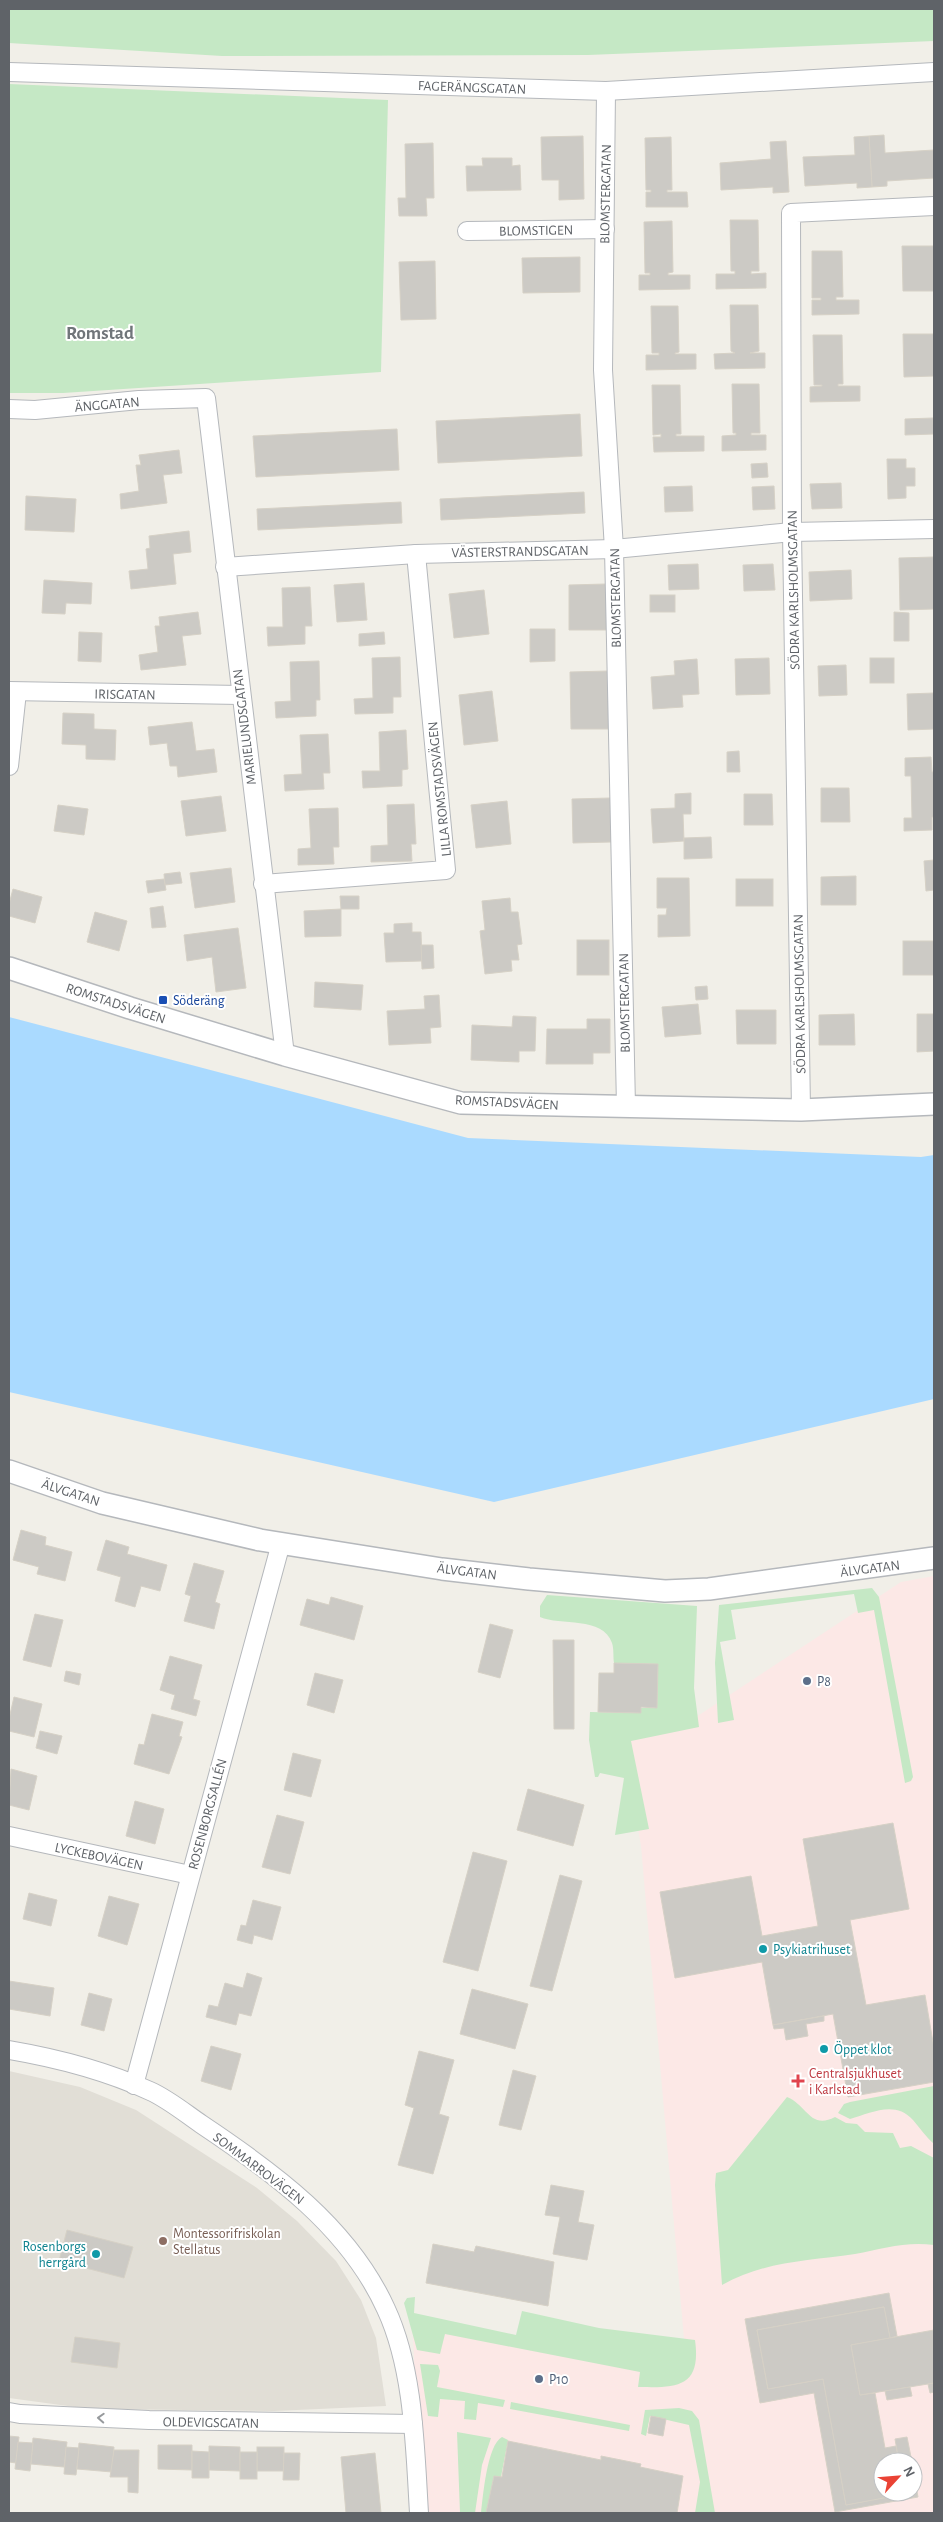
<svg xmlns="http://www.w3.org/2000/svg" width="943" height="2522" font-family="'Alegreya Sans',sans-serif">
<style>
.education{fill:#e1ded6}
.medical{fill:#fce8e6;fill-rule:evenodd}
.green{fill:#c5e8c5}
.water{fill:#aadaff}
.building{fill:#cccac5;stroke:#d6d1c6}
.lines{fill:none;stroke-linecap:round;stroke-linejoin:round}
.minor-casing{stroke:#b5b8bc;stroke-width:20}
.tertiary-casing{stroke:#b5b8bc;stroke-width:24}
.minor{stroke:#fff;stroke-width:18}
.tertiary{stroke:#fff;stroke-width:21}
.oneway{stroke:#979a9d}
.transit-dot{fill:#1a4fb4;stroke:#fff;stroke-width:2}
.service-dot{fill:#5c6f8a;stroke:#fff;stroke-width:2}
.culture-dot{fill:#0f9aa8;stroke:#fff;stroke-width:2}
.health-dot{fill:#e0444e;stroke:#fff;stroke-width:2}
.education-dot{fill:#8d6e63;stroke:#fff;stroke-width:2}
.labels{text-anchor:middle;stroke-width:4;stroke-linejoin:round;paint-order:stroke}
.street-label{font-size:14px;fill:#5f6368;stroke:#fff}
.transit-label{font-size:14px;fill:#164399;stroke:#fff;text-anchor:start}
.service-label{font-size:14px;fill:#4e5e75;stroke:#fff;text-anchor:start}
.culture-label{font-size:14px;fill:#0d838f;stroke:#fff;text-anchor:start}
.health-label{font-size:14px;fill:#be3a42;stroke:#fff;text-anchor:start}
.education-label{font-size:14px;fill:#785e54;stroke:#fff;text-anchor:start}
.district-label{font-size:19px;font-weight:bold;fill:#70757a;stroke:#fff}
</style>
<rect width="100%" height="100%" fill="#f1efe8"/>
<polygon class="education" points="9,2071 80,2087 136,2110 257,2188 297,2221 336,2261 361,2300 376,2338 386,2406 274,2411 90,2409 9,2398"/>
<path class="medical" d="M934 1576V2513H421L412 2315 597 2353 684 2339 641 1846 622 1734 687 1723 901 1582ZM883 2462H913V2492H883Z"/>
<g class="green">
<polygon points="9,9 934,9 934,41 588,55 222,56 9,43"/>
<polygon points="9,84 388,100 381,372 63,393 9,393"/>
<polygon points="872,1588 879,1597 913,1777 911,1781 905,1783 874,1610 858,1613 854,1594 731,1610 736,1639 720,1642 734,1720 718,1723 715,1663 719,1605"/>
<path d="M547 1595 697 1606 694 1688 699 1727 631 1741 649 1829 615 1835 624 1778 600 1773 598 1777H595L589 1740 590 1712 640 1713 641 1708H657L658 1664 614 1663C613 1656 614 1649 612 1643 603 1616 560 1626 540 1617V1606Z"/>
<path d="M934 2086V2144C926 2137 920 2128 913 2120 895 2100 871 2113 850 2119L838 2113 844 2104 850 2102Z"/>
<path d="M787 2097C807 2105 810 2130 835 2117L846 2123 857 2124 865 2132 893 2133 900 2148 911 2146 934 2158V2245C906 2241 882 2249 855 2254 807 2261 765 2261 722 2285L715 2185 716 2173 728 2170Z"/>
<path d="M415 2297 414 2313 516 2335 522 2311 599 2328 695 2340C701 2384 681 2388 643 2387H638L640 2372 445 2334 440 2354 417 2350 404 2303 407 2298Z"/>
<polygon points="420,2364 438,2365 440,2371 437,2387 505,2400 503,2407 478,2403 476,2420 464,2419 465,2401 440,2399 438,2417 428,2416"/>
<polygon points="511,2402 630,2425 629,2431 510,2409"/>
<polygon points="679,2408 692,2411 699,2420 715,2513 695,2513 700,2482 689,2425 650,2416 646,2436 641,2434 645,2410"/>
<polygon points="457,2432 491,2438 482,2465 475,2513 460,2513"/>
<path d="M502 2437 508 2440 501 2477 494 2476 486 2513H481C483 2497 487 2445 502 2437Z"/>
</g>
<polygon class="water" points="9,1017 468,1138 921,1157 934,1155 934,1399 494,1502 9,1392"/>
<g class="building">
<polygon points="884,135 885,153 934,150 934,178 887,181 887,186 872,187 869,136"/>
<polygon points="583,136 584,199 559,200 559,180 542,180 541,137"/>
<polygon points="869,136 872,187 857,188 857,183 805,186 803,157 855,155 854,137"/>
<polygon points="671,137 672,190 667,190 667,192 687,192 688,207 646,207 646,192 651,192 651,190 646,190 645,138"/>
<polygon points="786,141 789,192 773,193 773,187 721,190 720,163 771,159 770,142"/>
<polygon points="433,143 434,198 426,198 427,216 399,216 398,198 406,198 405,144"/>
<polygon points="482,158 512,158 512,166 520,165 521,190 467,191 466,166 483,166"/>
<polygon points="730,220 758,220 759,271 751,271 751,274 766,273 766,288 716,289 716,274 735,274 735,271 731,271"/>
<polygon points="672,221 673,272 668,273 668,275 690,275 690,289 639,290 639,275 650,275 650,273 645,273 644,222"/>
<polygon points="902,246 934,246 934,291 903,291"/>
<polygon points="812,251 842,251 843,297 836,297 836,300 859,300 859,314 812,315 812,300 821,300 821,298 812,298"/>
<polygon points="580,257 580,292 523,293 522,258"/>
<polygon points="435,261 436,319 401,320 399,262"/>
<polygon points="730,305 758,305 759,351 750,353 765,353 765,368 715,369 714,354 735,353 731,351"/>
<polygon points="651,306 678,306 679,352 675,353 675,354 696,354 696,369 646,370 646,355 659,355 659,353 652,353"/>
<polygon points="903,334 934,334 934,376 904,377"/>
<polygon points="813,335 842,335 843,384 838,384 838,386 860,386 860,401 810,402 810,387 822,386 822,385 814,385"/>
<polygon points="732,384 759,384 760,433 751,433 751,435 766,435 766,450 722,451 722,436 736,435 736,433 733,433"/>
<polygon points="652,385 680,385 681,434 676,434 676,436 704,436 704,451 654,452 653,437 661,437 661,434 653,435"/>
<polygon points="580,414 582,456 438,463 436,421"/>
<polygon points="933,418 934,434 905,435 905,419"/>
<polygon points="397,429 399,470 256,477 253,436"/>
<polygon points="179,450 182,473 163,475 167,503 121,509 120,494 139,491 136,465 141,465 139,455"/>
<polygon points="887,459 906,459 906,468 915,468 915,486 906,486 906,498 888,499"/>
<polygon points="767,463 768,477 752,478 751,464"/>
<polygon points="841,483 842,508 812,509 810,484"/>
<polygon points="692,486 693,511 665,512 664,487"/>
<polygon points="774,486 775,509 753,510 752,487"/>
<polygon points="584,492 585,513 441,520 440,499"/>
<polygon points="26,496 76,499 74,532 25,530"/>
<polygon points="401,502 402,523 258,530 257,509"/>
<polygon points="189,531 191,552 173,554 176,584 131,589 129,571 148,569 146,549 150,548 149,536"/>
<polygon points="934,557 934,609 900,610 899,558"/>
<polygon points="698,564 699,589 669,590 668,565"/>
<polygon points="773,564 775,590 744,591 743,565"/>
<polygon points="851,570 852,599 810,601 809,572"/>
<polygon points="44,580 92,583 91,604 66,603 65,614 42,613"/>
<polygon points="364,583 367,620 337,622 334,585"/>
<polygon points="606,584 607,630 569,630 569,585"/>
<polygon points="310,587 312,626 305,626 305,644 268,646 267,627 283,627 282,588"/>
<polygon points="484,590 489,634 454,638 449,594"/>
<rect x="650" y="595" width="25" height="17"/>
<polygon points="198,612 201,634 182,636 186,665 141,670 139,655 158,652 155,626 160,626 159,617"/>
<polygon points="894,612 909,613 909,641 894,641"/>
<polygon points="530,629 555,629 555,661 530,662"/>
<polygon points="79,632 102,633 101,662 78,661"/>
<polygon points="384,632 385,644 359,646 359,634"/>
<polygon points="400,657 401,697 393,697 393,713 355,714 354,699 373,698 372,658"/>
<polygon points="769,658 770,694 736,695 735,659"/>
<rect x="870" y="658" width="24" height="25"/>
<polygon points="697,659 699,694 682,695 683,707 653,709 651,677 675,675 674,661"/>
<polygon points="319,661 320,700 316,700 316,716 276,718 275,702 291,701 290,662"/>
<polygon points="846,665 847,695 819,696 818,666"/>
<polygon points="608,671 609,729 571,729 570,672"/>
<polygon points="492,691 498,741 464,745 459,695"/>
<polygon points="934,693 934,729 908,730 907,694"/>
<polygon points="63,713 94,714 94,729 116,730 115,760 86,759 86,745 62,744"/>
<polygon points="192,722 196,751 214,749 217,772 178,777 177,766 170,766 167,743 150,745 148,727"/>
<polygon points="406,730 408,769 402,770 402,786 363,788 362,771 380,771 379,732"/>
<polygon points="328,734 330,773 323,773 324,789 285,791 284,775 302,774 300,735"/>
<polygon points="739,751 740,772 727,772 727,752"/>
<polygon points="931,757 932,772 934,772 934,817 932,817 932,830 904,831 904,818 912,818 911,776 905,776 905,758"/>
<polygon points="821,788 849,788 850,822 821,822"/>
<polygon points="691,793 691,814 683,814 684,841 653,843 651,809 675,808 675,794"/>
<polygon points="744,794 772,794 773,825 744,825"/>
<polygon points="221,796 226,831 186,836 181,801"/>
<polygon points="610,798 611,842 573,843 572,799"/>
<polygon points="507,801 511,844 476,848 471,805"/>
<polygon points="414,804 416,844 411,844 412,861 371,862 371,846 388,845 387,805"/>
<polygon points="58,805 88,809 84,835 54,831"/>
<polygon points="338,808 339,847 333,847 334,864 298,865 298,849 311,848 309,809"/>
<polygon points="711,837 712,858 684,859 684,838"/>
<polygon points="934,860 934,890 926,891 924,861"/>
<polygon points="231,868 235,902 195,908 190,873"/>
<polygon points="180,872 182,883 165,885 164,874"/>
<polygon points="856,876 856,905 821,905 821,877"/>
<polygon points="657,878 689,878 690,936 658,937 658,915 666,915 667,908 657,908"/>
<polygon points="164,879 166,890 148,893 146,881"/>
<rect x="736" y="879" width="37" height="27"/>
<polygon points="13,889 42,897 35,923 9,916 9,904"/>
<polygon points="340,896 359,896 359,909 341,909"/>
<polygon points="510,898 511,912 518,912 522,944 517,945 519,960 511,960 512,971 485,974 480,931 485,930 482,901"/>
<polygon points="163,906 166,927 152,928 150,908"/>
<polygon points="341,909 341,936 305,937 304,911"/>
<polygon points="95,912 127,921 119,951 87,942"/>
<polygon points="412,923 412,932 421,932 422,961 386,962 384,933 394,933 394,924"/>
<polygon points="238,928 246,988 216,992 212,957 187,961 184,935"/>
<rect x="577" y="940" width="32" height="35"/>
<rect x="903" y="941" width="31" height="34"/>
<polygon points="421,945 433,945 434,968 422,969"/>
<polygon points="315,982 363,985 361,1010 314,1007"/>
<polygon points="707,986 708,999 696,1000 695,987"/>
<polygon points="439,995 441,1027 430,1028 431,1043 389,1045 387,1011 425,1009 424,996"/>
<polygon points="698,1004 701,1034 665,1037 662,1007"/>
<polygon points="736,1010 776,1010 776,1044 737,1044"/>
<polygon points="854,1014 855,1045 819,1045 819,1015"/>
<polygon points="917,1014 934,1014 934,1051 917,1052"/>
<polygon points="513,1016 536,1017 535,1051 519,1051 519,1062 471,1060 472,1025 512,1027"/>
<polygon points="587,1019 610,1019 610,1053 593,1053 593,1064 546,1064 547,1029 587,1029"/>
<polygon points="21,1530 46,1537 45,1545 72,1552 65,1581 37,1574 39,1567 13,1560"/>
<polygon points="106,1540 129,1547 127,1554 167,1565 160,1591 141,1586 135,1607 115,1601 121,1577 97,1570"/>
<polygon points="194,1563 224,1571 215,1602 220,1604 214,1629 184,1621 191,1596 185,1594"/>
<polygon points="331,1597 363,1606 354,1640 300,1625 307,1599 329,1605"/>
<polygon points="35,1614 63,1620 51,1667 23,1660"/>
<polygon points="490,1624 513,1630 500,1678 478,1672"/>
<polygon points="553,1640 574,1640 574,1729 554,1729"/>
<polygon points="170,1656 202,1665 193,1699 200,1701 196,1716 171,1709 175,1695 160,1690"/>
<polygon points="614,1663 658,1664 657,1708 641,1707 641,1713 598,1712 599,1673 614,1673"/>
<polygon points="66,1671 81,1674 79,1685 64,1681"/>
<polygon points="315,1673 343,1680 334,1713 307,1705"/>
<polygon points="14,1697 42,1704 34,1737 9,1731 9,1719"/>
<polygon points="152,1714 183,1722 179,1736 182,1737 169,1774 134,1764 139,1744 144,1745"/>
<polygon points="40,1731 62,1736 57,1754 36,1748"/>
<polygon points="293,1753 321,1760 311,1797 284,1790"/>
<polygon points="11,1769 37,1776 29,1810 9,1805"/>
<polygon points="528,1789 584,1805 573,1846 517,1830"/>
<polygon points="135,1801 164,1809 155,1844 126,1836"/>
<polygon points="277,1815 304,1822 290,1874 262,1867"/>
<polygon points="893,1823 909,1909 850,1920 866,2005 925,1995 934,2048 934,2082 848,2097 833,2014 773,2025 762,1962 675,1978 660,1892 751,1876 762,1936 818,1926 803,1839"/>
<polygon points="473,1852 507,1861 478,1971 443,1962"/>
<polygon points="560,1875 582,1881 552,1991 530,1986"/>
<polygon points="29,1893 57,1900 51,1926 23,1919"/>
<polygon points="109,1896 139,1904 127,1945 98,1936"/>
<polygon points="253,1900 281,1907 272,1940 254,1935 252,1944 237,1940 241,1925 246,1926"/>
<polygon points="247,1973 262,1978 251,2016 239,2013 236,2025 206,2017 209,2005 218,2007 225,1983 243,1988"/>
<polygon points="9,1981 54,1988 50,2016 9,2009"/>
<polygon points="472,1989 528,2004 515,2049 460,2034"/>
<polygon points="89,1993 112,1999 104,2031 81,2025"/>
<polygon points="824,2016 824,2021 806,2024 808,2036 786,2040 784,2028 774,2029 773,2025"/>
<polygon points="211,2046 241,2054 231,2090 201,2081"/>
<polygon points="419,2051 454,2060 439,2114 449,2117 433,2174 398,2165 414,2108 405,2105"/>
<polygon points="513,2070 536,2076 521,2130 499,2125"/>
<polygon points="551,2185 584,2191 578,2222 594,2225 587,2260 553,2254 560,2217 545,2215"/>
<polygon points="67,2230 133,2247 124,2278 59,2261"/>
<polygon points="433,2244 474,2252 476,2246 554,2262 548,2306 426,2283"/>
<polygon points="889,2293 897,2336 890,2338 884,2307 757,2330 768,2389 823,2379 846,2505 913,2492 913,2470 918,2497 835,2512 814,2393 760,2403 745,2319"/>
<polygon points="884,2307 890,2338 851,2345 860,2395 875,2393 885,2448 896,2446 899,2462 883,2462 883,2492 905,2492 905,2494 846,2505 823,2379 768,2389 757,2330"/>
<polygon points="934,2330 934,2383 860,2395 851,2345"/>
<polygon points="75,2337 120,2343 117,2368 71,2362"/>
<polygon points="934,2383 934,2392 930,2393 928,2384"/>
<polygon points="910,2387 912,2396 887,2400 885,2391"/>
<polygon points="651,2416 666,2419 663,2436 648,2433"/>
<polygon points="9,2436 19,2437 16,2463 9,2462"/>
<polygon points="907,2437 912,2462 899,2462 895,2439"/>
<polygon points="33,2438 67,2442 64,2467 31,2464"/>
<polygon points="508,2441 601,2460 601,2456 641,2464 640,2467 683,2476 677,2513 486,2513 494,2476 502,2477"/>
<polygon points="18,2442 33,2443 30,2471 15,2469"/>
<polygon points="79,2443 114,2447 112,2472 77,2469"/>
<polygon points="158,2445 192,2445 192,2470 158,2469"/>
<polygon points="209,2446 240,2447 240,2471 209,2470"/>
<polygon points="66,2447 79,2448 76,2475 64,2474"/>
<rect x="257" y="2447" width="27" height="24"/>
<polygon points="114,2450 139,2450 138,2493 128,2492 128,2477 110,2477"/>
<polygon points="192,2451 209,2452 209,2478 192,2478"/>
<rect x="240" y="2452" width="17" height="27"/>
<polygon points="284,2453 300,2453 299,2480 283,2480"/>
<polygon points="375,2453 381,2513 346,2513 341,2457"/>
</g>
<g class="lines">
<g class="minor-casing">
<g id="minor">
<polyline points="9,72 606,91 934,72"/>
<polyline points="606,91 603,370 614,549 626,1106"/>
<polyline points="467,231 605,229"/>
<polyline points="9,409 35,410 139,400 206,398 285,1055"/>
<polyline points="225,567 416,554 614,549 792,532 934,529"/>
<polyline points="9,691 240,695"/>
<polyline points="9,766 17,692"/>
<polyline points="263,884 446,870 416,554"/>
<polyline points="801,1110 792,532 791,213 934,206"/>
<polyline points="9,1836 190,1875"/>
<path d="M9 2050C56 2058 106 2071 150 2091 168 2099 185 2113 201 2124 273 2172 349 2227 386 2309 414 2369 415 2448 419 2513"/>
<polyline points="134,2085 281,1543"/>
<polyline points="9,2412 20,2414 149,2420 413,2424"/>
</g>
</g>
<g class="tertiary-casing">
<g id="tertiary">
<polyline points="9,968 130,1008 285,1055 461,1103 801,1110 934,1104"/>
<polyline points="9,1471 102,1503 260,1540 442,1569 529,1579 665,1591 709,1589 934,1558"/>
</g>
</g>
<use href="#minor" class="minor"/>
<use href="#tertiary" class="tertiary"/>
</g>
<defs><path id="oneway-chevron" d="M-2-3.5L2.5 0L-2 3.5" fill="none" stroke-width="1.6" stroke-linecap="round" stroke-linejoin="round" transform="scale(1.25)"/></defs>
<use class="oneway" href="#oneway-chevron" transform="translate(101 2418) rotate(-177)"/>
<rect class="transit-dot" x="158" y="995" width="10" height="10" rx="2.5"/>
<g class="service-dot">
<circle cx="807" cy="1681" r="5"/>
<circle cx="539" cy="2379" r="5"/>
</g>
<g class="culture-dot">
<circle cx="763" cy="1949" r="5"/>
<circle cx="824" cy="2049" r="5"/>
<circle cx="96" cy="2254" r="5"/>
</g>
<path class="health-dot" d="M795.5 2073.5h5v5h5v5h-5v5h-5v-5h-5v-5h5z"/>
<circle class="education-dot" cx="163" cy="2241" r="5"/>
<g class="labels">
<g class="street-label">
<text transform="translate(472 87) rotate(2)" y="5">FAGERÄNGSGATAN</text>
<text transform="translate(605 194) rotate(-89)" y="5">BLOMSTERGATAN</text>
<text transform="translate(536 230) rotate(-1)" y="5">BLOMSTIGEN</text>
<text transform="translate(107 404) rotate(-5)" y="5">ÄNGGATAN</text>
<text transform="translate(520 551) rotate(-1)" y="5">VÄSTERSTRANDSGATAN</text>
<text transform="translate(793 590) rotate(-91)" y="5">SÖDRA KARLSHOLMSGATAN</text>
<text transform="translate(615 598) rotate(-91)" y="5">BLOMSTERGATAN</text>
<text transform="translate(125 694) rotate(1)" y="5">IRISGATAN</text>
<text transform="translate(244 727) rotate(-97)" y="5">MARIELUNDSGATAN</text>
<text transform="translate(439 789) rotate(-96)" y="5">LILLA ROMSTADSVÄGEN</text>
<text transform="translate(799 994) rotate(-91)" y="5">SÖDRA KARLSHOLMSGATAN</text>
<text transform="translate(116 1003) rotate(18)" y="5">ROMSTADSVÄGEN</text>
<text transform="translate(624 1003) rotate(-91)" y="5">BLOMSTERGATAN</text>
<text transform="translate(507 1102) rotate(3)" y="5">ROMSTADSVÄGEN</text>
<text transform="translate(71 1492) rotate(18)" y="5">ÄLVGATAN</text>
<text transform="translate(870 1568) rotate(-7)" y="5">ÄLVGATAN</text>
<text transform="translate(467 1571) rotate(7)" y="5">ÄLVGATAN</text>
<text transform="translate(207 1814) rotate(-75)" y="5">ROSENBORGSALLÉN</text>
<text transform="translate(99 1856) rotate(12)" y="5">LYCKEBOVÄGEN</text>
<text transform="translate(259 2168) rotate(37)" y="5">SOMMARROVÄGEN</text>
<text transform="translate(211 2422) rotate(1)" y="5">OLDEVIGSGATAN</text>
</g>
<g class="transit-label">
<text x="173" y="1005">Söderäng</text>
</g>
<g class="service-label">
<text x="817" y="1686">P8</text>
<text x="549" y="2384">P10</text>
</g>
<g class="culture-label">
<text x="773" y="1954">Psykiatrihuset</text>
<text x="834" y="2054">Öppet klot</text>
<text x="86" y="2251" text-anchor="end">Rosenborgs<tspan x="86" dy="16">herrgård</tspan></text>
</g>
<g class="health-label">
<text x="809" y="2078">Centralsjukhuset<tspan x="809" dy="16">i Karlstad</tspan></text>
</g>
<g class="education-label">
<text x="173" y="2238">Montessorifriskolan<tspan x="173" dy="16">Stellatus</tspan></text>
</g>
<g class="district-label">
<text x="100" y="339">Romstad</text>
</g>
</g>
<rect width="943" height="2522" fill="none" stroke="#5f6368" stroke-width="20"/>
<g transform="translate(898 2477) rotate(64)"><circle r="24" fill="#ffffff" stroke="#bfc1c3"/>
<path d="M0-4L9 19L0 12L-9 19Z" fill="#ea4335"/>
<text y="-8" font-size="14" font-weight="bold" text-anchor="middle" fill="#5f6368">N</text>
</g>
</svg>
